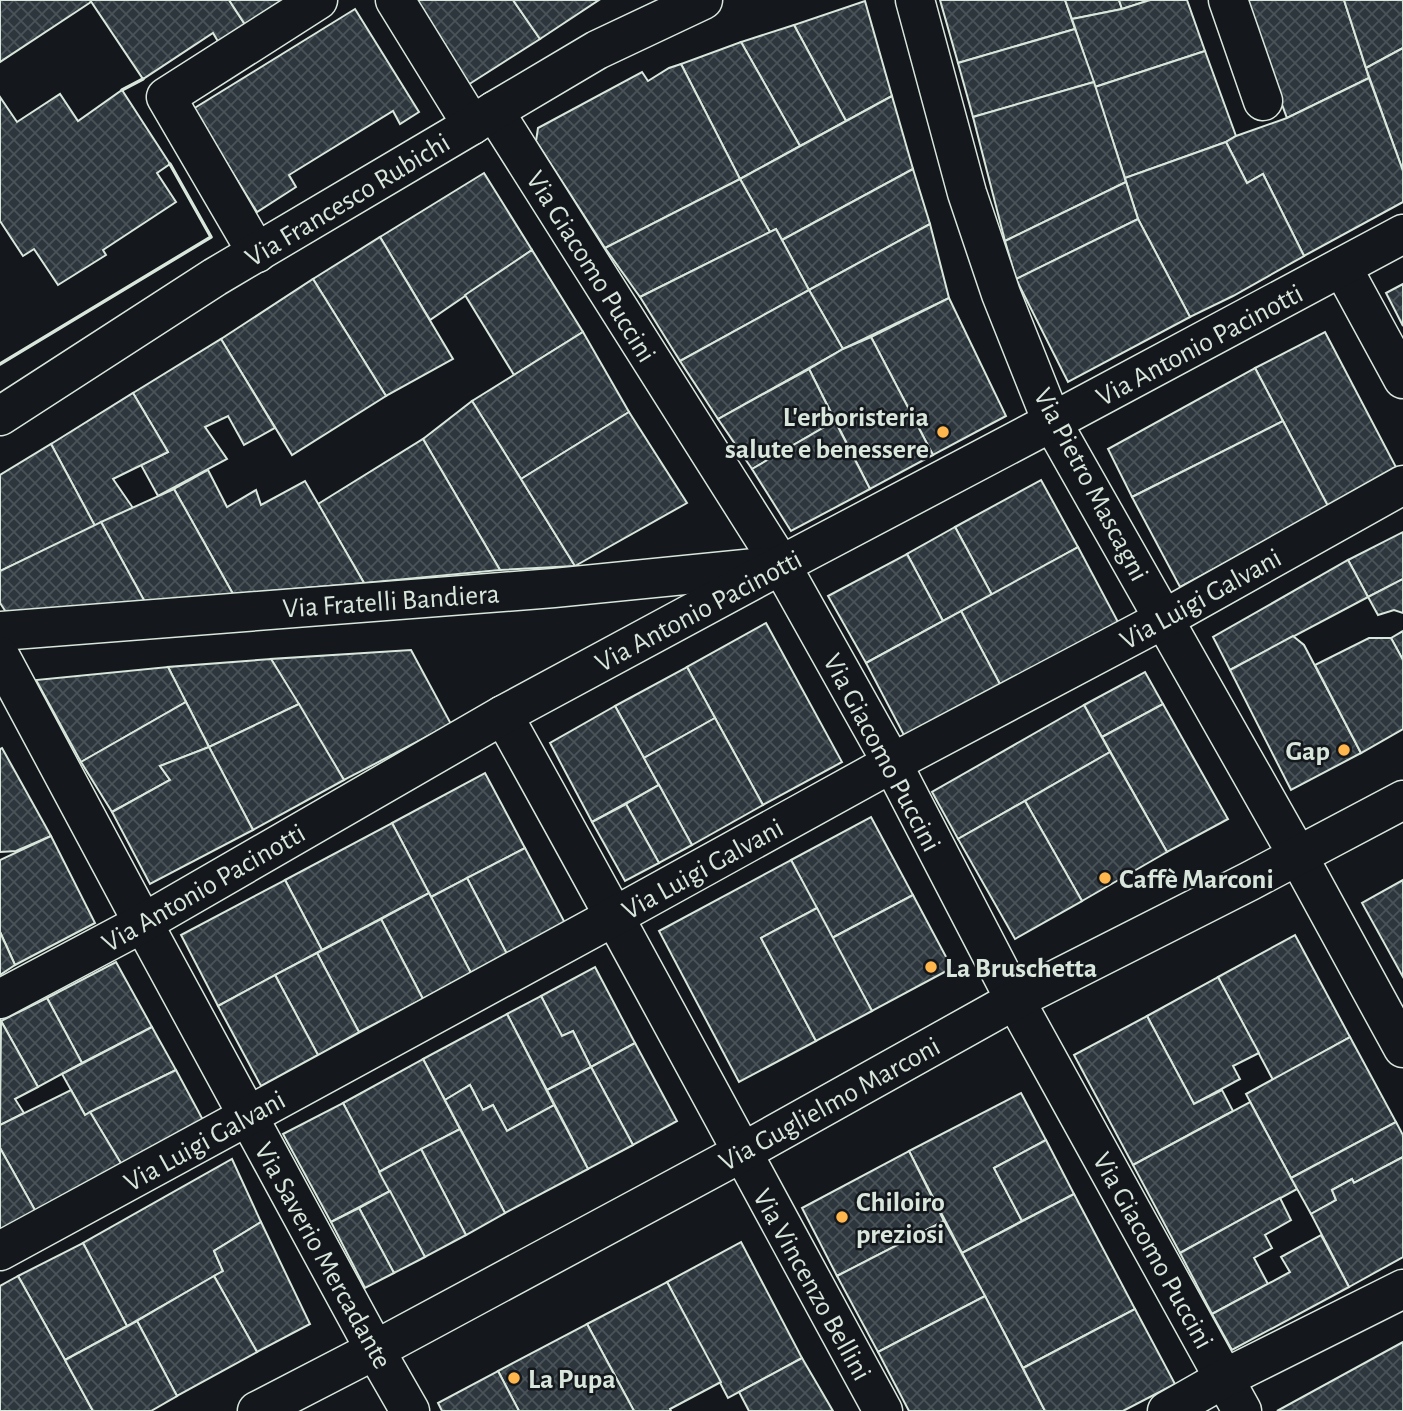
<svg xmlns="http://www.w3.org/2000/svg" width="1403" height="1411" font-family="'Alegreya Sans',sans-serif">
<style>
.building{fill:url(#building-cross-hatch);stroke:#d8e6dc;stroke-width:2}
.lines{fill:none;stroke-linecap:round;stroke-linejoin:round}
.minor-casing{stroke:#d8e6dc;stroke-width:41}
.minor{stroke:#14181c;stroke-width:38}
.wall{stroke:#d8e6dc;stroke-width:3.5}
.poi-dot{fill:#ffb74d;stroke:#14181c;stroke-width:2.5}
.labels{text-anchor:middle;stroke-width:5;stroke-linejoin:round;paint-order:stroke}
.street-label{font-size:28px;fill:#d8e6dc;stroke:#14181c}
.poi-label{font-size:28px;font-weight:bold;fill:#d8e6dc;stroke:#14181c;text-anchor:start}
</style>
<defs>
<pattern id="building-cross-hatch" width="8" height="8" patternUnits="userSpaceOnUse" patternTransform="scale(1.75)"><rect width="8" height="8" fill="#2c363c"/><path d="M0 0l8 8M0 8l8-8" fill="none" stroke="#4a5358"/></pattern>
</defs>
<rect width="100%" height="100%" fill="#14181c"/>
<g class="building">
<polygon points="0,0 90,0 91,2 0,62"/>
<polygon points="90,0 229,0 246,26 219,43 213,33 143,79"/>
<polygon points="229,0 284,0 246,26"/>
<polygon points="401,0 513,0 540,39 460,90"/>
<polygon points="513,0 599,0 540,39"/>
<polygon points="940,0 1065,0 1075,29 958,63"/>
<polygon points="1065,0 1119,0 1122,9 1072,19"/>
<polygon points="1119,0 1150,0 1122,9"/>
<polygon points="1150,0 1187,0 1205,51 1095,87 1072,19 1122,9"/>
<polygon points="1243,0 1344,0 1369,78 1287,118"/>
<polygon points="1344,0 1403,0 1403,48 1366,68"/>
<polygon points="865,1 892,96 846,121 794,25"/>
<polygon points="355,9 419,112 400,124 393,111 289,175 296,187 257,212 193,109"/>
<polygon points="794,25 846,121 800,146 741,42"/>
<polygon points="1075,29 1094,82 973,117 958,63"/>
<polygon points="741,42 800,146 740,179 681,64"/>
<polygon points="1403,48 1403,171 1366,68"/>
<polygon points="1205,51 1236,136 1226,142 1125,178 1095,87"/>
<polygon points="681,64 740,179 605,248 536,141 538,128 642,72 648,81 669,68"/>
<polygon points="1369,78 1403,171 1403,202 1304,256 1263,174 1247,183 1226,142 1236,136 1287,118"/>
<polygon points="1094,82 1126,182 1005,241 973,117"/>
<polygon points="122,90 170,164 157,173 176,202 103,250 106,255 58,285 34,249 23,256 0,221 0,97 17,122 60,94 78,121"/>
<polygon points="892,96 913,169 782,240 776,229 770,232 740,179"/>
<polygon points="1226,142 1247,183 1263,174 1304,256 1233,296 1190,317 1138,219 1125,178"/>
<polygon points="913,169 930,224 809,290 782,240"/>
<polygon points="484,173 532,250 430,320 380,237"/>
<polygon points="740,179 770,232 640,297 605,248"/>
<polygon points="1126,182 1138,219 1016,279 1005,241"/>
<polygon points="1138,219 1190,317 1068,382 1016,279"/>
<polygon points="930,224 949,298 843,349 809,290"/>
<polygon points="776,229 809,290 680,361 640,297"/>
<polygon points="380,237 453,359 386,396 313,279"/>
<polygon points="532,250 583,332 514,375 465,295"/>
<polygon points="313,279 386,396 292,455 221,339"/>
<polygon points="1403,284 1403,326 1386,293"/>
<polygon points="809,290 843,349 718,419 680,361"/>
<polygon points="949,298 1006,416 933,455 871,337"/>
<polygon points="583,332 629,412 521,479 472,401"/>
<polygon points="1325,332 1398,471 1329,508 1255,368"/>
<polygon points="871,337 933,455 870,489 809,369 843,349"/>
<polygon points="221,339 275,428 244,445 228,416 205,427 227,459 158,496 141,465 168,452 133,393"/>
<polygon points="1255,368 1283,421 1132,497 1108,449"/>
<polygon points="809,369 835,421 752,469 718,419"/>
<polygon points="133,393 168,452 113,479 133,508 95,526 51,444"/>
<polygon points="472,401 521,479 575,566 500,570 423,439"/>
<polygon points="629,412 687,503 575,566 521,479"/>
<polygon points="835,421 870,489 791,531 752,469"/>
<polygon points="1283,421 1329,508 1180,587 1132,497"/>
<polygon points="423,439 500,570 364,583 318,504"/>
<polygon points="51,444 95,526 0,571 0,475"/>
<polygon points="208,470 227,507 256,490 261,505 305,481 364,583 233,594 174,489"/>
<polygon points="1041,480 1078,547 992,595 955,527"/>
<polygon points="174,489 233,594 145,602 101,522"/>
<polygon points="101,522 145,602 6,612 0,603 0,571"/>
<polygon points="955,527 992,595 943,621 907,554"/>
<polygon points="1403,532 1403,579 1368,597 1348,560"/>
<polygon points="1078,547 1118,622 1001,686 961,611"/>
<polygon points="907,554 943,621 866,663 828,596"/>
<polygon points="1348,560 1368,597 1230,670 1213,637"/>
<polygon points="1403,579 1403,613 1394,610 1378,615 1368,597"/>
<polygon points="961,611 1001,686 906,739 866,663"/>
<polygon points="766,623 842,762 763,805 687,667"/>
<polygon points="1403,631 1403,660 1391,638"/>
<polygon points="1293,636 1304,645 1361,753 1291,790 1230,670"/>
<polygon points="1369,638 1391,638 1403,660 1403,729 1361,753 1315,665"/>
<polygon points="411,650 451,724 344,780 271,659"/>
<polygon points="271,659 299,704 209,747 168,667"/>
<polygon points="168,667 186,702 81,762 36,680"/>
<polygon points="687,667 715,718 644,758 615,706"/>
<polygon points="1145,672 1163,704 1102,737 1084,705"/>
<polygon points="186,702 209,747 160,766 170,780 112,812 81,762"/>
<polygon points="299,704 344,780 253,830 209,747"/>
<polygon points="1163,704 1228,819 1167,852 1102,737"/>
<polygon points="1084,705 1110,752 958,839 932,792"/>
<polygon points="615,706 659,785 592,822 550,743"/>
<polygon points="715,718 763,805 692,845 644,758"/>
<polygon points="209,747 253,830 150,884 112,812 170,780 160,766"/>
<polygon points="2,748 51,836 16,851 0,852 0,749"/>
<polygon points="1110,752 1167,852 1082,901 1025,801"/>
<polygon points="485,773 525,848 431,897 392,823"/>
<polygon points="659,785 692,845 659,863 626,804"/>
<polygon points="1025,801 1082,901 1015,939 958,839"/>
<polygon points="626,804 659,863 625,881 592,822"/>
<polygon points="871,817 913,895 832,938 791,860"/>
<polygon points="392,823 429,893 322,950 285,880"/>
<polygon points="51,836 95,923 15,965 0,932 0,860"/>
<polygon points="525,848 565,923 507,954 467,878"/>
<polygon points="791,860 817,908 761,938 816,1041 739,1082 659,931"/>
<polygon points="467,878 507,954 471,973 431,897"/>
<polygon points="285,880 322,950 218,1006 181,935"/>
<polygon points="1403,880 1403,977 1362,903"/>
<polygon points="429,893 471,973 423,999 381,919"/>
<polygon points="913,895 952,968 872,1011 832,938"/>
<polygon points="817,908 872,1011 816,1041 761,938"/>
<polygon points="381,919 423,999 359,1032 317,953"/>
<polygon points="0,932 15,965 0,975"/>
<polygon points="1295,935 1350,1037 1273,1080 1218,977"/>
<polygon points="317,953 359,1032 318,1055 275,975"/>
<polygon points="116,962 152,1027 82,1063 47,998"/>
<polygon points="595,967 635,1043 591,1067 573,1031 562,1036 541,996"/>
<polygon points="275,975 318,1055 261,1086 218,1006"/>
<polygon points="1218,977 1259,1053 1233,1066 1240,1079 1194,1104 1147,1016"/>
<polygon points="541,996 562,1036 573,1031 591,1067 547,1090 507,1014"/>
<polygon points="47,998 82,1063 38,1087 1,1021"/>
<polygon points="507,1014 554,1105 507,1131 493,1105 483,1110 470,1085 445,1100 423,1059"/>
<polygon points="1147,1016 1194,1104 1222,1090 1233,1111 1133,1165 1074,1055"/>
<polygon points="1,1021 38,1087 15,1099 24,1113 0,1125"/>
<polygon points="152,1027 176,1070 85,1115 62,1074"/>
<polygon points="1350,1037 1396,1122 1291,1178 1246,1094"/>
<polygon points="635,1043 677,1121 633,1145 591,1067"/>
<polygon points="423,1059 460,1129 379,1172 343,1103"/>
<polygon points="591,1067 633,1145 588,1169 547,1090"/>
<polygon points="176,1070 203,1120 122,1165 90,1112"/>
<polygon points="470,1085 483,1110 493,1105 507,1131 554,1105 588,1169 505,1213 445,1100"/>
<polygon points="71,1090 85,1115 90,1112 122,1165 36,1212 0,1148 0,1125"/>
<polygon points="1021,1093 1046,1140 994,1168 1022,1221 962,1253 909,1151"/>
<polygon points="1250,1102 1297,1189 1180,1253 1133,1165"/>
<polygon points="343,1103 390,1191 331,1222 283,1134"/>
<polygon points="1396,1122 1403,1135 1403,1157 1354,1183 1352,1179 1332,1190 1336,1200 1311,1214 1291,1178"/>
<polygon points="460,1129 505,1213 466,1235 421,1149"/>
<polygon points="1046,1140 1074,1194 1022,1221 994,1168"/>
<polygon points="0,1148 36,1212 0,1230"/>
<polygon points="421,1149 466,1235 425,1257 379,1172"/>
<polygon points="909,1151 944,1221 837,1276 802,1208"/>
<polygon points="1403,1157 1403,1257 1349,1287 1311,1214 1336,1200 1332,1190 1352,1179 1354,1183"/>
<polygon points="232,1159 261,1222 214,1251 223,1271 127,1326 83,1243"/>
<polygon points="390,1191 425,1257 394,1273 359,1208"/>
<polygon points="1074,1194 1135,1309 1023,1368 962,1253"/>
<polygon points="1280,1198 1291,1220 1265,1235 1272,1248 1254,1258 1268,1284 1212,1314 1180,1253"/>
<polygon points="359,1208 394,1273 365,1288 331,1222"/>
<polygon points="944,1221 985,1296 878,1352 837,1276"/>
<polygon points="261,1222 310,1324 257,1352 214,1276 223,1271 214,1251"/>
<polygon points="1321,1235 1349,1287 1232,1350 1212,1314 1290,1272 1281,1257"/>
<polygon points="741,1242 802,1358 728,1398 667,1282"/>
<polygon points="83,1243 127,1326 65,1360 18,1276"/>
<polygon points="18,1276 65,1360 93,1411 0,1411 0,1286"/>
<polygon points="214,1276 257,1352 177,1396 137,1321"/>
<polygon points="667,1282 721,1382 670,1409 671,1411 634,1411 587,1324"/>
<polygon points="985,1296 1045,1411 909,1411 878,1352"/>
<polygon points="1135,1309 1175,1384 1123,1411 1045,1411 1023,1368"/>
<polygon points="137,1321 177,1396 151,1411 93,1411 65,1360"/>
<polygon points="587,1324 634,1411 519,1411 498,1371"/>
<polygon points="1403,1342 1403,1411 1277,1411"/>
<polygon points="802,1358 833,1411 749,1411 739,1392"/>
<polygon points="498,1371 519,1411 442,1411 438,1403"/>
</g>
<g class="lines">
<g class="minor-casing">
<g id="minor">
<polyline points="395,0 472,125"/>
<polyline points="915,0 967,193 1001,294 1052,422 1298,856 1403,1048"/>
<polyline points="1228,0 1263,101"/>
<polyline points="494,111 781,565 892,763 1015,1000 1242,1411"/>
<polyline points="257,253 166,97 318,0"/>
<polyline points="1342,267 1403,379"/>
<polyline points="0,416 215,277 472,125 494,111 597,50 703,0"/>
<polyline points="0,631 554,588 765,567"/>
<polyline points="0,656 143,923 375,1350 410,1411"/>
<path d="M503 715C632 946 756 1179 883 1411"/>
<polyline points="0,999 143,923 503,715 781,565 1052,422 1403,234"/>
<polyline points="0,1251 615,916 892,763 1164,619 1403,485"/>
<polyline points="257,1411 375,1350 741,1153 1015,1000 1250,881 1403,800"/>
<polyline points="1167,1411 1225,1378 1403,1289"/>
</g>
</g>
<use href="#minor" class="minor"/>
<g class="wall">
<polyline points="122,90 143,79"/>
<polyline points="0,364 211,237 170,164"/>
</g>
</g>
<g class="poi-dot">
<circle cx="943" cy="432" r="7"/>
<circle cx="1344" cy="750" r="7"/>
<circle cx="1105" cy="878" r="7"/>
<circle cx="931" cy="967" r="7"/>
<circle cx="842" cy="1217" r="7"/>
<circle cx="514" cy="1378" r="7"/>
</g>
<g class="labels">
<g class="street-label">
<text transform="translate(347 199) rotate(-31)" y="10">Via Francesco Rubichi</text>
<text transform="translate(592 266) rotate(58)" y="10">Via Giacomo Puccini</text>
<text transform="translate(1199 344) rotate(-28)" y="10">Via Antonio Pacinotti</text>
<text transform="translate(1092 484) rotate(62)" y="10">Via Pietro Mascagni</text>
<text transform="translate(1200 598) rotate(-29)" y="10">Via Luigi Galvani</text>
<text transform="translate(391 600) rotate(-4)" y="10">Via Fratelli Bandiera</text>
<text transform="translate(698 610) rotate(-28)" y="10">Via Antonio Pacinotti</text>
<text transform="translate(883 752) rotate(62)" y="10">Via Giacomo Puccini</text>
<text transform="translate(702 868) rotate(-29)" y="10">Via Luigi Galvani</text>
<text transform="translate(203 887) rotate(-30)" y="10">Via Antonio Pacinotti</text>
<text transform="translate(829 1103) rotate(-29)" y="10">Via Guglielmo Marconi</text>
<text transform="translate(204 1140) rotate(-29)" y="10">Via Luigi Galvani</text>
<text transform="translate(1154 1250) rotate(61)" y="10">Via Giacomo Puccini</text>
<text transform="translate(324 1255) rotate(61)" y="10">Via Saverio Mercadante</text>
<text transform="translate(813 1284) rotate(61)" y="10">Via Vincenzo Bellini</text>
</g>
<g class="poi-label">
<text x="929" y="426" text-anchor="end">L'erboristeria<tspan x="929" dy="32">salute e benessere</tspan></text>
<text x="1330" y="760" text-anchor="end">Gap</text>
<text x="1119" y="888">Caffè Marconi</text>
<text x="945" y="977">La Bruschetta</text>
<text x="856" y="1211">Chiloiro<tspan x="856" dy="32">preziosi</tspan></text>
<text x="528" y="1388">La Pupa</text>
</g>
</g>
</svg>
